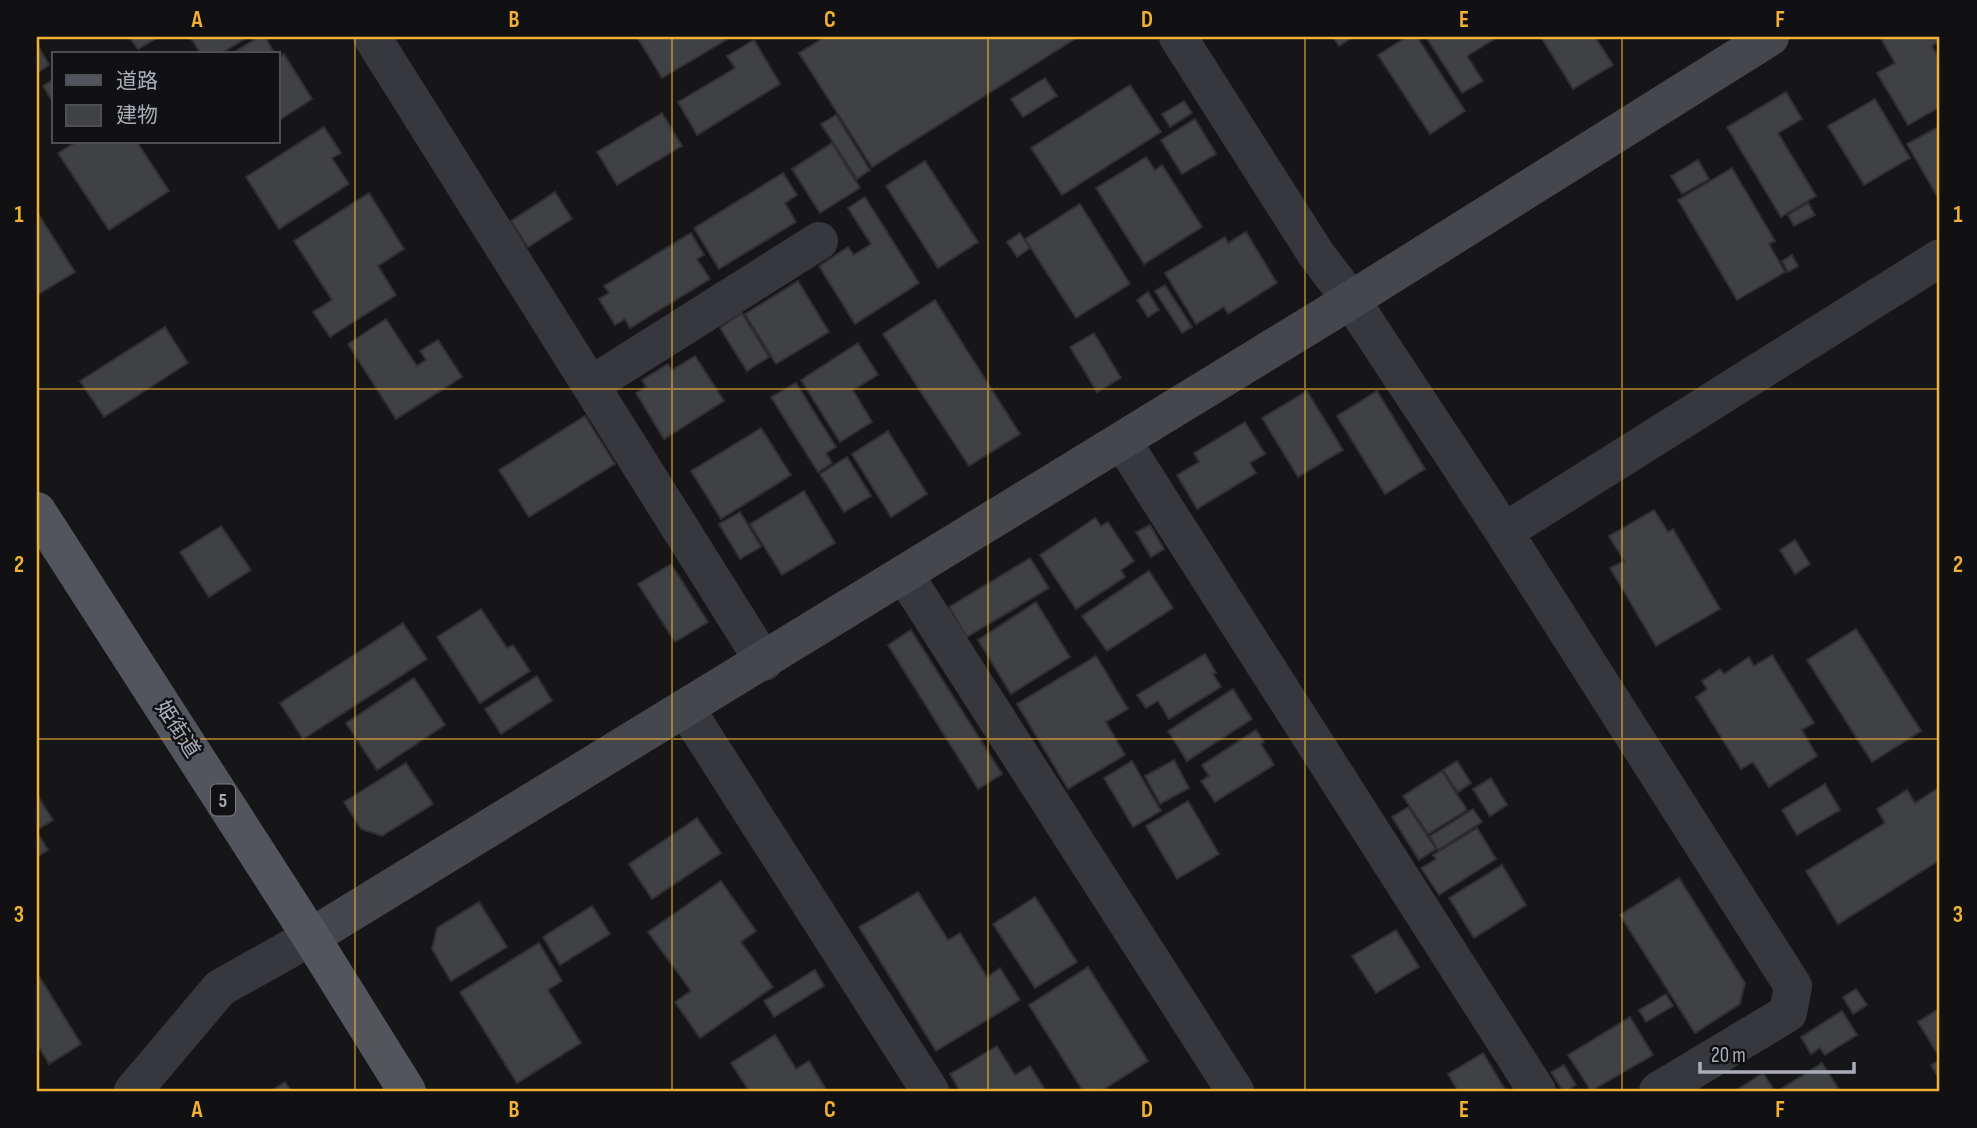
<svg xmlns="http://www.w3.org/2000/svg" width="1977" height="1128" font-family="'Sofia Sans Condensed','Noto Sans JP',sans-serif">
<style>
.building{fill:#404145;stroke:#303034;stroke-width:2}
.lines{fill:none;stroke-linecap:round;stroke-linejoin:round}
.street{stroke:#37383d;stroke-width:38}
.secondary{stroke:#45474d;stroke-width:38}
.primary{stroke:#53555c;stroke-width:38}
.grid{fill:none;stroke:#f2b134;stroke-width:2;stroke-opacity:0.55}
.labels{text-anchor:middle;stroke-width:5;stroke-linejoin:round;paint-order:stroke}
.shield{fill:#111113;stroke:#7b7e86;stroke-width:2}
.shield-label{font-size:19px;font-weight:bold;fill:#a8adb8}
.street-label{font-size:21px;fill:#a8adb8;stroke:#111113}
.neatline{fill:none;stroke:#f2b134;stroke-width:2.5}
.grid-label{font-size:23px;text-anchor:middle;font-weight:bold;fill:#f2b134}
</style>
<rect width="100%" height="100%" fill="#161618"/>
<g class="building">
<polygon points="133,37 159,37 138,49 130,38"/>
<polygon points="190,37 248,37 220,54 201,54"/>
<polygon points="259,37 265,37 275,54 231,54"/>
<polygon points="637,37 724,37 726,40 662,78"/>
<polygon points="825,37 1078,37 872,167 799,53"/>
<polygon points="1333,37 1353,37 1339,46"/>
<polygon points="1407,37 1417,37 1465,111 1430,134 1378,55"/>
<polygon points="1426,37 1498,37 1467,56 1483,81 1462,93"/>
<polygon points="1541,37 1595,37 1613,65 1573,89"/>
<polygon points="1880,37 1937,37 1940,41 1932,46 1940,60 1940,107 1908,125 1877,73 1895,63"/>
<polygon points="754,40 780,84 697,135 678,102 735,68 727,56"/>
<polygon points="37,44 49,65 37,73"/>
<polygon points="284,54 312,99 278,121 278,58"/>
<polygon points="1045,78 1057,96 1023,117 1011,99"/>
<polygon points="54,79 54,104 43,86"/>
<polygon points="1130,85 1161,132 1062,195 1031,148"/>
<polygon points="1786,92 1802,119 1778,133 1816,196 1781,217 1727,127"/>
<polygon points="1875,99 1910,158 1864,185 1828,126"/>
<polygon points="1184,101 1192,113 1170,127 1162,114"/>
<polygon points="662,113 682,146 617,185 597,152"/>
<polygon points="836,115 870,170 857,179 821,124"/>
<polygon points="1195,119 1216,154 1182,174 1161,140"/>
<polygon points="1940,126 1940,201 1907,144"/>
<polygon points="324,127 341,153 332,158 349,184 279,229 246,177"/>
<polygon points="76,142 137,142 169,191 109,230 58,153"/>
<polygon points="832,143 860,188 820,213 792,169"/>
<polygon points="1146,157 1155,170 1162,165 1202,227 1144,264 1096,188"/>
<polygon points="1698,160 1709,179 1682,194 1671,176"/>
<polygon points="925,161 978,242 938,268 886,186"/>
<polygon points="1732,168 1775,241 1769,244 1785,272 1737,300 1678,200"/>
<polygon points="783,173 797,195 785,203 796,222 719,269 694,228"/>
<polygon points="555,192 572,219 528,247 511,221"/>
<polygon points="369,193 404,249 378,266 396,295 330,337 313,312 332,300 294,241"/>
<polygon points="865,197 919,283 855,324 819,266 848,247 854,255 871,244 848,208"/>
<polygon points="1808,203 1815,215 1794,226 1788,215"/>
<polygon points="1080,204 1130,284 1076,318 1025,239"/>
<polygon points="37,212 75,272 37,295"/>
<polygon points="1246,232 1277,283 1228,314 1224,307 1196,324 1165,273 1225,237 1228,243"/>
<polygon points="691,233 704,255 697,259 710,279 630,328 625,319 615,325 599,299 609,293 604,286"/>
<polygon points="1020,233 1030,248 1017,257 1007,242"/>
<polygon points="1792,255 1798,266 1788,272 1782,261"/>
<polygon points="798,281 829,332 776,364 745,314"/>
<polygon points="1165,285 1192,327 1182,333 1155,291"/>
<polygon points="1148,292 1159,310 1148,317 1137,300"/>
<polygon points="935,300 1020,434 969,466 883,334"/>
<polygon points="742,313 769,357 747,371 720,328"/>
<polygon points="386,319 417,366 426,360 420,351 438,340 462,377 396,419 348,344"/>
<polygon points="165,327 188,363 104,417 80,381"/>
<polygon points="1094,333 1121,378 1097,392 1070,347"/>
<polygon points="858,343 878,375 853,390 872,422 840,442 801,380"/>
<polygon points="695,356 724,401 664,439 636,393 646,387 642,380 668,364 672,370"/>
<polygon points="796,383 836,447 826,453 832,463 818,472 771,397"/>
<polygon points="1307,391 1343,450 1298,477 1262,418"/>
<polygon points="1377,391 1425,469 1385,494 1337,416"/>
<polygon points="585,416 615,464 529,517 499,470"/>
<polygon points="1245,422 1265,454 1250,463 1256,473 1197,509 1177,475 1199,462 1194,453"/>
<polygon points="761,428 791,475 721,519 691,471"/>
<polygon points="888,431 927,494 891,517 852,454"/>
<polygon points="847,457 871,496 844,512 820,474"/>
<polygon points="804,491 835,543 782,575 750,524"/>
<polygon points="1654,510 1668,532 1673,529 1720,609 1656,646 1610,568 1624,561 1609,536"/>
<polygon points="740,512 761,547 740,559 719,524"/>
<polygon points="1095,518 1101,526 1108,522 1134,561 1121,570 1125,577 1076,609 1040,555"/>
<polygon points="1150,525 1164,549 1151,557 1136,532"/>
<polygon points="221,526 251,570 209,597 180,552"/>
<polygon points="1795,540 1810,564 1795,574 1780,550"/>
<polygon points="1030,558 1049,588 967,637 949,607"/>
<polygon points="671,564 708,622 675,642 638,584"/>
<polygon points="1149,571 1173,608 1107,651 1082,616"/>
<polygon points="1036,602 1070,657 1011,694 978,640"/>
<polygon points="481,609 507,648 513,645 530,671 480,703 437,637"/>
<polygon points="403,623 427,659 303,739 280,703"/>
<polygon points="1856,629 1921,731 1872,762 1807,660"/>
<polygon points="911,630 1002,774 978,789 888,645"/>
<polygon points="1205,654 1216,673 1213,674 1221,687 1169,719 1158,701 1146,708 1137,695"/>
<polygon points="1772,655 1814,723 1802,730 1817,756 1769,787 1753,762 1741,769 1696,697 1707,689 1702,681 1720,669 1724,674 1749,657 1754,666"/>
<polygon points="1096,656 1128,709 1106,722 1125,755 1068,789 1017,704"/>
<polygon points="537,676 552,701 501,734 485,709"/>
<polygon points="414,678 445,725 377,770 346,723"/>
<polygon points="1233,689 1252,719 1187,761 1168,731"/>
<polygon points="1256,730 1264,742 1261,744 1274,765 1215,802 1201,781 1209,776 1202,765"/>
<polygon points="1174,760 1189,788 1160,804 1145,776"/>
<polygon points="1132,761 1161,811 1133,827 1104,778"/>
<polygon points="1457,761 1471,783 1458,792 1443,770"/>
<polygon points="406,763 433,804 382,836 361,829 344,802"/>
<polygon points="1442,771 1467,810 1428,834 1403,796"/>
<polygon points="1491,778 1507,805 1490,816 1473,789"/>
<polygon points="1825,784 1840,810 1797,835 1782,810"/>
<polygon points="1940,787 1940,860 1838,924 1806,871 1885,823 1877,809 1907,790 1915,803"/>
<polygon points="37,795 53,820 37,830"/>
<polygon points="1188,801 1219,854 1177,879 1146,826"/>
<polygon points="1408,807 1436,849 1419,860 1392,817"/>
<polygon points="1473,809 1482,822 1438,850 1430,836"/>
<polygon points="697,818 721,853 652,899 629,864"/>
<polygon points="1477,828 1496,859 1439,895 1421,868 1436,859 1433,855"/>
<polygon points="37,832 48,850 37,857"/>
<polygon points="1502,865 1526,905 1474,938 1449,898"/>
<polygon points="1679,878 1745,983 1740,1004 1695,1033 1620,915"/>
<polygon points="721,881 756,931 741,942 773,987 700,1038 675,1002 691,991 648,932"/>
<polygon points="918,892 948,940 960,933 987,977 1000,968 1020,1000 936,1051 859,927"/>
<polygon points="1035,897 1077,962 1035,988 993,924"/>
<polygon points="479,902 507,947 451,981 432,949 437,928"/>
<polygon points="592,906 610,934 560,965 543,937"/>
<polygon points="1396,930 1419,967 1376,993 1352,956"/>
<polygon points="539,943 562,981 548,990 581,1043 517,1083 460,992"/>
<polygon points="1088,967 1148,1061 1101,1091 1083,1091 1029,1005"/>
<polygon points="815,970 824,986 774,1017 764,1001"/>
<polygon points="39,976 81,1044 49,1064 37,1044 37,978"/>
<polygon points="1856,989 1867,1005 1853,1014 1843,997"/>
<polygon points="1666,994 1673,1006 1646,1022 1639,1010"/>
<polygon points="1940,1008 1940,1058 1918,1022"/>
<polygon points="1842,1011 1857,1035 1825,1055 1820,1048 1811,1054 1801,1037"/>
<polygon points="1630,1017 1653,1055 1591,1091 1568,1055"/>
<polygon points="775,1035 796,1069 809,1061 825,1088 820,1091 749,1091 731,1063"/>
<polygon points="997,1046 1015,1075 1030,1066 1046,1091 960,1091 950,1074"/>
<polygon points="1483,1053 1506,1091 1458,1091 1448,1074"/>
<polygon points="1940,1060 1940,1080 1931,1065"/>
<polygon points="1822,1063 1840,1091 1778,1091"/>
<polygon points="1564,1065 1576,1085 1566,1091 1563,1091 1551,1072"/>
<polygon points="1763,1073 1775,1091 1735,1091"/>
<polygon points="285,1082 291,1091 271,1091"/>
</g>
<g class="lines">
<g class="street">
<polyline points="372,37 764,662"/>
<polyline points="1178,37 1316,254 1351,300 1504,532 1793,986 1788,1013 1658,1091"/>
<polyline points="591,385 819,241"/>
<polyline points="1122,441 1537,1091"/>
<polyline points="1504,532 1940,258"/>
<polyline points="904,574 1235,1091"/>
<polyline points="686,709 930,1091"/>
<polyline points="133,1091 220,988 311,937"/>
</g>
<polyline class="secondary" points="311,937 1351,300 1770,37"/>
<polyline class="primary" points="37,511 311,937 407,1091"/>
</g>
<path class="grid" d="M355 37V1091M672 37V1091M988 37V1091M1305 37V1091M1622 37V1091M37 389H1940M37 739H1940"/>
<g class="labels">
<rect class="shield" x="211" y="784.5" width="24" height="31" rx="5"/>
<g class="shield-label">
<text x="223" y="807">5</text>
</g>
<g class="street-label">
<text transform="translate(178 729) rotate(57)" y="7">姫街道</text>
</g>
</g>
<rect width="1977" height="1128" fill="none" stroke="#111113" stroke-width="77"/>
<rect x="52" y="52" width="228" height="91" fill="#111113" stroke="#4d4f55" stroke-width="2"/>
<rect x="66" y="75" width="35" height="10" fill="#53555c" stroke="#4d4f55" stroke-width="2"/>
<text x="116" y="88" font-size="21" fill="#a8adb8">道路</text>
<rect x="66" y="105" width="35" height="21" fill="#404145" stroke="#4d4f55" stroke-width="2"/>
<text x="116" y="122" font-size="21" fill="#a8adb8">建物</text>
<path d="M1700 1062v10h154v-10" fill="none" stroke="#a8adb8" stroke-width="3.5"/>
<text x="1711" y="1062" font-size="21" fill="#a8adb8" stroke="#111113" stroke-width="5" paint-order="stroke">20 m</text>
<rect x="38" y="38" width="1900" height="1052" class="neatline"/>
<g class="grid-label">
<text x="197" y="27">A</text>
<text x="514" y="27">B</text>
<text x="830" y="27">C</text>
<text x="1147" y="27">D</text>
<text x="1464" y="27">E</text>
<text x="1780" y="27">F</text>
<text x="19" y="222">1</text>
<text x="1958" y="222">1</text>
<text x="19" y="572">2</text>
<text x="1958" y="572">2</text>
<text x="19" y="922">3</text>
<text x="1958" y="922">3</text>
<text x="197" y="1117">A</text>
<text x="514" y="1117">B</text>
<text x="830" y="1117">C</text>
<text x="1147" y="1117">D</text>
<text x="1464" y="1117">E</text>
<text x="1780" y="1117">F</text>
</g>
</svg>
